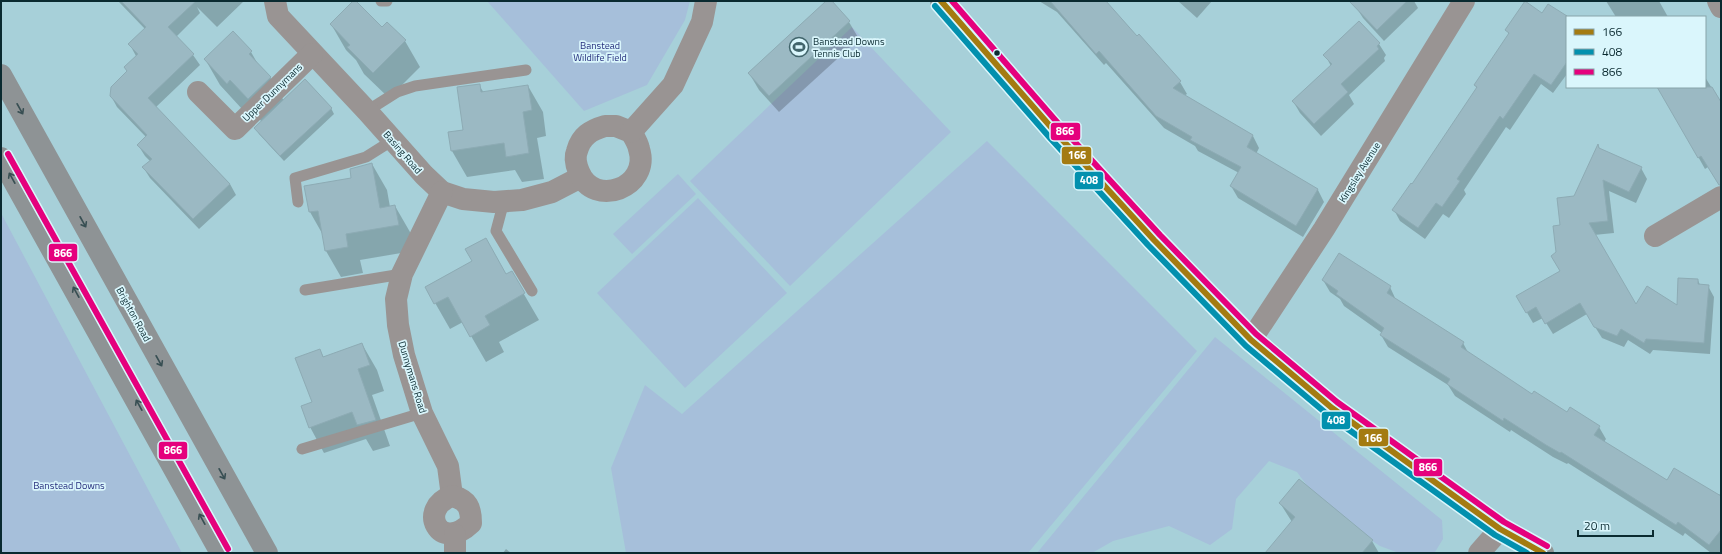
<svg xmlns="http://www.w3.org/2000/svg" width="1722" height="554" font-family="'Titillium Web',sans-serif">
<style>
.green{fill:#a6bfda}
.shadow{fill:#0003}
.building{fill:#9bb9c3;stroke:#8dabb4}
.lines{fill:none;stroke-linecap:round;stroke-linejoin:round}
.service{stroke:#999493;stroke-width:11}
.minor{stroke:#999493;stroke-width:22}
.secondary{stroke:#929493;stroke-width:22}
.trunk{stroke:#8e9395;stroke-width:22}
.bus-1-casing{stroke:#daf6fc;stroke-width:9}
.bus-2-casing{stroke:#daf6fc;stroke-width:9}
.bus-3-casing{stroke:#daf6fc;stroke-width:9}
.bus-1{stroke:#a47b11;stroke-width:6}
.bus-2{stroke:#0290ae;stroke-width:6}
.bus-3{stroke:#e5007d;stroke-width:6}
.oneway{stroke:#384f53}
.bus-dot{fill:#0a2a30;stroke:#daf6fc;stroke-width:1.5}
.labels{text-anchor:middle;stroke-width:3.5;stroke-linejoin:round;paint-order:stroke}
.poi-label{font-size:10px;fill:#0a2a30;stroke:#daf6fc;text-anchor:start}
.park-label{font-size:10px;fill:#272f7d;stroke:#daf6fc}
.street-label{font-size:10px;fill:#0a2a30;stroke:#daf6fc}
.line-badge{stroke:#daf6fc;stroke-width:1.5}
.badge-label{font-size:11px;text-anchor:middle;font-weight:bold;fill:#fff}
</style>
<rect width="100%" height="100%" fill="#a7d0d9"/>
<g class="green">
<polygon points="487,1 690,1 685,20 647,85 584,111"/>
<polygon points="852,27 951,132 790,286 690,181"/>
<polygon points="987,141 1197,351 1028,553 626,553 611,468 645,385 682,414"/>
<polygon points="678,174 696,194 632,254 613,234"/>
<polygon points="698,198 787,293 685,388 597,293"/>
<polygon points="1,213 182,553 1,553"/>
<polygon points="1215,337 1442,520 1443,539 1435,552 1433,553 1399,553 1380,546 1325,510 1297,472 1269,461 1236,499 1232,529 1210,545 1169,526 1113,541 1092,553 1037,553"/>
</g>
<g class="shadow">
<polygon points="118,1 244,1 217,27 197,7 200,13 176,37 193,55 200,65 155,108 230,184 236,195 199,229 150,178 143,167 150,161 145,156 138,145 146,137 117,107 111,96 128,72 125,68 136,56 130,45 145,29"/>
<polygon points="354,1 382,28 387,23 405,41 420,67 389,98 364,74 356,60 346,50 331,24"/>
<polygon points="827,1 830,1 849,22 859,39 779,112 759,90 749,73"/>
<polygon points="1039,1 1105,1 1137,37 1180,82 1187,94 1184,96 1253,136 1259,148 1256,154 1318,190 1324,202 1303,237 1238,198 1231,186 1239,173 1198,151 1195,146 1164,128 1106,63 1104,65 1057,12"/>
<polygon points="1178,1 1212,1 1197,18"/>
<polygon points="1361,1 1414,1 1418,8 1384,41 1363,18 1356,7"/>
<polygon points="1606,1 1659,1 1668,17 1616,17"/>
<polygon points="1543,14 1567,17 1567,74 1553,93 1541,84 1510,130 1506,127 1464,190 1466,194 1449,218 1443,214 1425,239 1400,221 1394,210 1413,185 1477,89 1475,85 1509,35 1507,30"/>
<polygon points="1379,44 1386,55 1384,58 1385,61 1349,95 1354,104 1321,136 1300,113 1293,101 1331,66 1325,55"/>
<polygon points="251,52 259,66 270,77 284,101 331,108 334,114 284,161 259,134 256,128 262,122 246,105 242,109 220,85 205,59"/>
<polygon points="1705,77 1721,103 1721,178 1708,167 1705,169 1659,87 1705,87"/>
<polygon points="479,85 484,93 528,86 543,112 546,136 537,138 544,179 522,182 515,170 467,177 452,151 449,133 464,130"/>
<polygon points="1598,146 1600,149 1641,168 1647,179 1636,203 1609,191 1614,233 1594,235 1636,306 1678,307 1698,280 1700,285 1708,286 1714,297 1710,354 1653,350 1650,354 1628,340 1624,347 1602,338 1587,314 1553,334 1543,318 1533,323 1518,297 1561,271 1558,253 1561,226"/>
<polygon points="372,164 387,190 390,207 395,206 410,232 413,251 360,260 363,273 341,277 326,251 323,235 310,212"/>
<polygon points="473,261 506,275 511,272 539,320 499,342 504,352 486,362 463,322 450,329 426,287"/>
<polygon points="1323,280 1390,287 1396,300 1463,343 1469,354 1532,395 1567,413 1599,427 1606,439 1604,442 1667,481 1718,496 1721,493 1721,550 1719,553 1711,553 1685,533 1683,536 1568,463 1567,464 1553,457 1511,430 1510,432 1455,396 1448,385 1388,347 1381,335 1382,333 1344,306 1340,299 1330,292"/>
<polygon points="362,344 377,370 384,391 372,395 390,446 373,451 366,439 324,453 310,427 320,350 324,358"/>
<polygon points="1280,503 1372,541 1379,553 1267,553 1292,522"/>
<polygon points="506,549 511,553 503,553"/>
</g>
<g class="building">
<polygon points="121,1 196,1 168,27 194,54 148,98 230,184 193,219 142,167 152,159 137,145 147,135 110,96 111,87 127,71 124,67 138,54 128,44 146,27"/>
<polygon points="353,1 356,1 382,27 387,22 406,40 373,73 347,47 350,45 330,24"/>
<polygon points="826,1 832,1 850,21 769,96 748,73"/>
<polygon points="1050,1 1106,1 1137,36 1139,34 1181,81 1173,88 1253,135 1247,147 1318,189 1296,226 1230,186 1241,167 1190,140 1192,137 1156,116 1099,51 1096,54"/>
<polygon points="1349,1 1407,1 1377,30"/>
<polygon points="1525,1 1542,13 1548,4 1567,16 1567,62 1551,85 1534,74 1503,119 1500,116 1457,179 1460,181 1442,207 1436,203 1418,228 1392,210 1411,183 1412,184 1477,87 1474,85 1509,33 1505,30"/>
<polygon points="1359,21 1380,43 1377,46 1379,49 1341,84 1348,92 1314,124 1292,101 1332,64 1323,55"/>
<polygon points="233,31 252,51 249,54 271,77 248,99 230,80 227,84 204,59"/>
<polygon points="305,79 332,108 280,156 254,128"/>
<polygon points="480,84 481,92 528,85 532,110 523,112 529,153 506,157 504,143 451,151 448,132 463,130 457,87"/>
<polygon points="1657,87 1712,87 1721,102 1721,185 1719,185 1701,156 1698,158"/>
<polygon points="1598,144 1599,148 1642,167 1629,192 1603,180 1608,221 1589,223 1636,304 1647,286 1677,305 1678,278 1698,279 1698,284 1709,285 1704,343 1646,339 1644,343 1621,329 1617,336 1594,327 1580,303 1545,324 1536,307 1526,313 1516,296 1560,271 1551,256 1556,252 1553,226 1560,225 1557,198 1574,196"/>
<polygon points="372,163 380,208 395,205 399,225 346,234 348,247 325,251 318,211 309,212 304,186 351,178 350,169"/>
<polygon points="486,238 506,274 512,271 525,293 485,316 490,325 470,337 448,297 434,304 425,287 472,261 465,249"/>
<polygon points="1339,253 1391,286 1387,293 1464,342 1461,347 1499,372 1532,394 1534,391 1567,412 1570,407 1600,426 1594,435 1667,480 1674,468 1721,496 1721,530 1709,545 1678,522 1676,525 1561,452 1560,453 1546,445 1504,418 1503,421 1447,384 1450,379 1380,335 1384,328 1336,294 1338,291 1322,280"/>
<polygon points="362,343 370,365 358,369 376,420 357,425 352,412 309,428 301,406 312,402 295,358 320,349 323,357"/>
<polygon points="1299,479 1373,540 1362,553 1265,553 1295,517 1279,503"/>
</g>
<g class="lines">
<g class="service">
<polyline points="381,1 387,1"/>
<polyline points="367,111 397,92 415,86 526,70"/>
<polyline points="504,201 496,231 532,291"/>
<polyline points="298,202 295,178 366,157 393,140"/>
<polyline points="305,290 402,274"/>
<polyline points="302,449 422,413"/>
</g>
<g class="minor">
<polyline points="275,1 278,16 367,111 424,175 442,192 463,199 494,202 522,200 552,192 581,177"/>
<polyline points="1718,1 1721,7"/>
<polyline points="198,92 235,129 312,54"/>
<path d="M605 126H616L631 132C634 137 638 143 639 149 651 187 594 209 579 172 576 165 574 158 577 151 581 136 591 130 605 126Z"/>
<polyline points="631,132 673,85 702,22 706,1"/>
<polyline points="442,192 402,274 396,299 398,325 404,355 422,413 448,466 452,496"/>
<polyline points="1655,236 1721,197"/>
<polyline points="1251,340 1324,229 1464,1"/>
<path d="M452 496C468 500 471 508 471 523 439 554 417 508 452 496Z"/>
<polyline points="455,553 455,535"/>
<polyline points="1479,553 1500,529"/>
</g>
<polyline class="secondary" points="941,1 1057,134 1154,240 1251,340 1332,408 1500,529 1543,553"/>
<g class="trunk">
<polyline points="1,75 267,553"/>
<polyline points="1,158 221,553"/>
</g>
<g class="bus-1-casing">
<polyline id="bus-1" points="941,1 1057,134 1154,240 1251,340 1332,408 1500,529 1543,553"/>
</g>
<g class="bus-2-casing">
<polyline id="bus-2" points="935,6 1051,139 1148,245 1246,346 1327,414 1495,535 1527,553"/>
</g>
<g class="bus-3-casing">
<g id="bus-3">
<polyline points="952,1 1063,129 1160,235 1256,334 1337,402 1504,522 1547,546"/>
<polyline points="8,154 228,549"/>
</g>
</g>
<use href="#bus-1" class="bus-1"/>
<use href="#bus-2" class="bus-2"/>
<use href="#bus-3" class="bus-3"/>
</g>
<defs><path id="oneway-shaft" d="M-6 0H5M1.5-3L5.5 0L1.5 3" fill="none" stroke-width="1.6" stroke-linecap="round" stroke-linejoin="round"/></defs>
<g class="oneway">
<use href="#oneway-shaft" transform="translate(20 109) rotate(61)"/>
<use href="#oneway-shaft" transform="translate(12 178) rotate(-119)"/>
<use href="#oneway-shaft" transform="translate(83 222) rotate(61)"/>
<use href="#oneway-shaft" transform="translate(76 292) rotate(-119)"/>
<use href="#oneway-shaft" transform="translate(159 361) rotate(61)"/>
<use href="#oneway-shaft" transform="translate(139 405) rotate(-119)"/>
<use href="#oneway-shaft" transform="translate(222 474) rotate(61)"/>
<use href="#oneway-shaft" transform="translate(202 519) rotate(-119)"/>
</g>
<defs>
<g id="stadium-ring" transform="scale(1)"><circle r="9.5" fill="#daf6fc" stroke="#41646b" stroke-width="1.5"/><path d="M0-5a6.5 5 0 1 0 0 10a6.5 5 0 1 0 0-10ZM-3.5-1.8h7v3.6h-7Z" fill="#41646b"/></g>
</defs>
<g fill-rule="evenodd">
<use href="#stadium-ring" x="799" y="47"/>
</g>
<circle class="bus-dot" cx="997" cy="53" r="3.5"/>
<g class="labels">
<g class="poi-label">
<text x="813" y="45">Banstead Downs<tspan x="813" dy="12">Tennis Club</tspan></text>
</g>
<g class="park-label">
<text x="600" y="49">Banstead<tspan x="600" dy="12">Wildlife Field</tspan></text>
<text x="69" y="489">Banstead Downs</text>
</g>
<g class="street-label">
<text transform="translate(272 92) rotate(-44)" y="4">Upper Dunnymans</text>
<text transform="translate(403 152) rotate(49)" y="4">Basing Road</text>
<text transform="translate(1359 172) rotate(-58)" y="4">Kingsley Avenue</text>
<text transform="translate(134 314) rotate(61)" y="4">Brighton Road</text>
<text transform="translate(413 377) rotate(73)" y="4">Dunnymans Road</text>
</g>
</g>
<g class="line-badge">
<rect x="1050" y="122" width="31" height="19" rx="4" fill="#e5007d"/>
<rect x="1061" y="146" width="31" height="19" rx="4" fill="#a47b11"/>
<rect x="1074" y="171" width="30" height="19" rx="4" fill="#0290ae"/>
<rect x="48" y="243" width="30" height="19" rx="4" fill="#e5007d"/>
<rect x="1321" y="411" width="30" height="19" rx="4" fill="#0290ae"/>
<rect x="1358" y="428" width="31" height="19" rx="4" fill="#a47b11"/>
<rect x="158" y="441" width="30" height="19" rx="4" fill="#e5007d"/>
<rect x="1413" y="458" width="30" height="19" rx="4" fill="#e5007d"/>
</g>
<g class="badge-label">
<text x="1065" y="135">866</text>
<text x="1077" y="159">166</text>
<text x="1089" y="184">408</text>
<text x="63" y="257">866</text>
<text x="1336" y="424">408</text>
<text x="1373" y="442">166</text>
<text x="173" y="454">866</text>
<text x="1428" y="471">866</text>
</g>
<rect width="1722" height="554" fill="none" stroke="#0a2a30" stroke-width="4"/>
<rect x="1566" y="16" width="140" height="72" fill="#daf6fc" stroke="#87a4aa"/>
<rect x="1574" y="29" width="20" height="6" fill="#a47b11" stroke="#87a4aa"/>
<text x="1602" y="36" font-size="12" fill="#0a2a30">166</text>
<rect x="1574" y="49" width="20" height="6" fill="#0290ae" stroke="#87a4aa"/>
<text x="1602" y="56" font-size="12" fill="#0a2a30">408</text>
<rect x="1574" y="69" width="20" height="6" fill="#e5007d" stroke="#87a4aa"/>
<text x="1602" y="76" font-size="12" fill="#0a2a30">866</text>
<path d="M1578 530v6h75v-6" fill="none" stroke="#0a2a30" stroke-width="2"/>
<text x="1584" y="530" font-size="12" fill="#0a2a30" stroke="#daf6fc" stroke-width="3" paint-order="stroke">20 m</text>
</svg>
